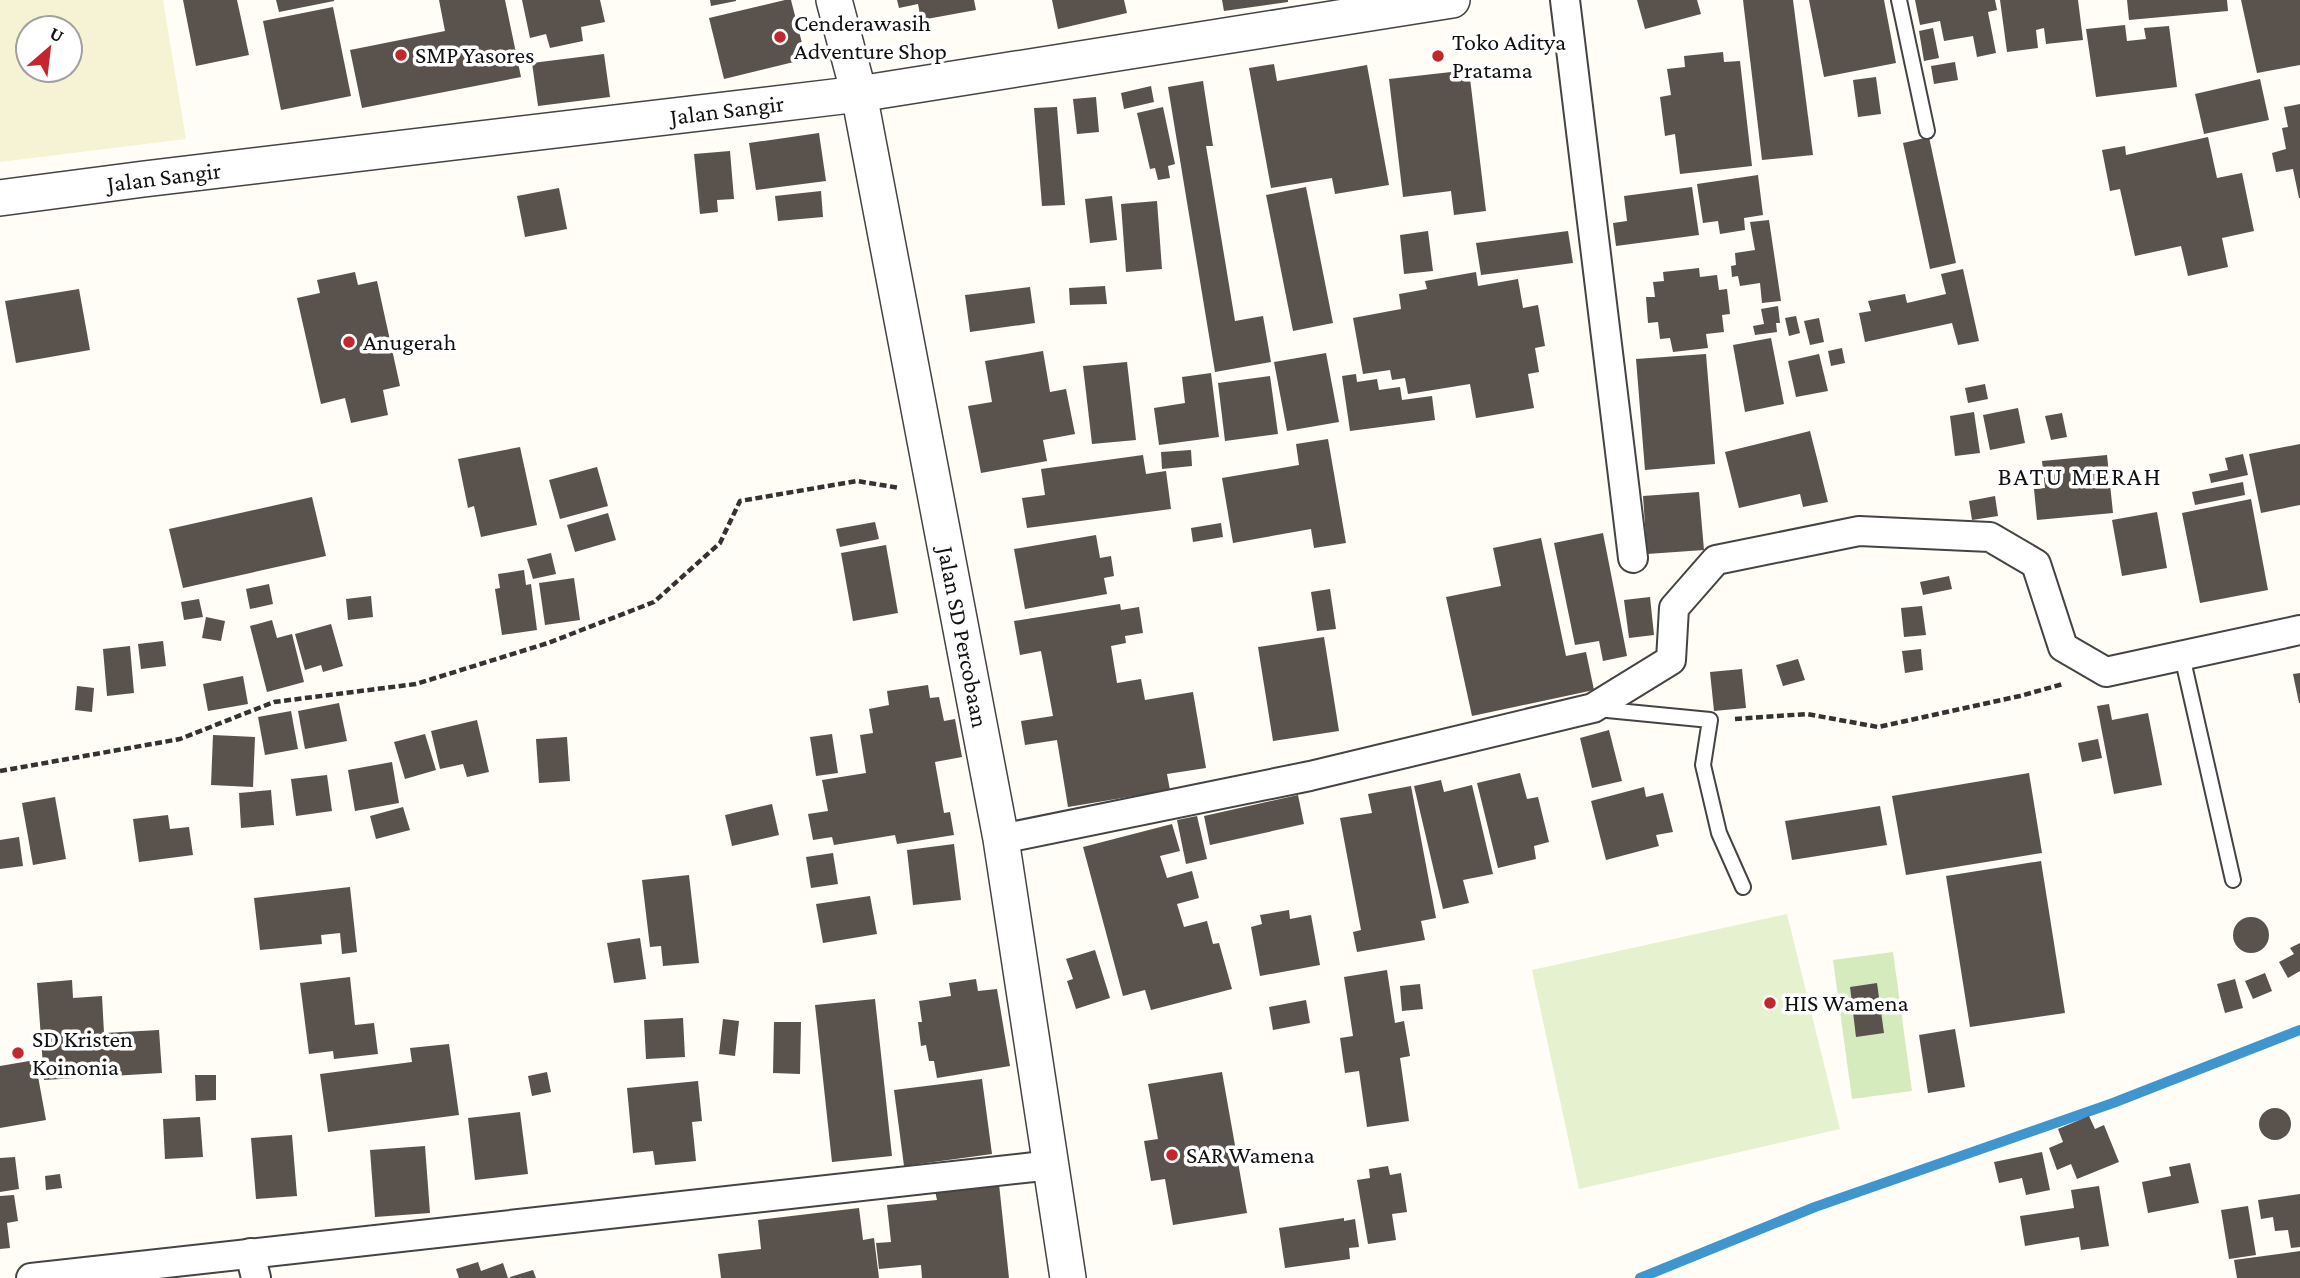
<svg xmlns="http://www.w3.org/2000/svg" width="2300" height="1278" font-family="'Crimson Pro',serif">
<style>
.farmland{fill:#f6f3d4;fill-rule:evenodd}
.green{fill:#d5ebbd}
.pitch{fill:#e6f2cf}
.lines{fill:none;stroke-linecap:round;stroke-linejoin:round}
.stream{stroke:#3f96cf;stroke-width:10}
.building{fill:#5a524d}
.service-casing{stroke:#444;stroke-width:18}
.minor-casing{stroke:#444;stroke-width:32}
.tertiary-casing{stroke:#444;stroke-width:38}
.path{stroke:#333;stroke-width:4.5;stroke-dasharray:7 3.5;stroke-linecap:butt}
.service{stroke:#fff;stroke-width:14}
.minor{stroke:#fff;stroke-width:28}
.tertiary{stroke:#fff;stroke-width:35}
.poi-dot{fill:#c4262e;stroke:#fff;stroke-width:2.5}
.labels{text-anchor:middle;stroke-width:7;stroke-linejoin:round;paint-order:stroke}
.poi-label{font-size:24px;fill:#111;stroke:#fff;text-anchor:start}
.street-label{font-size:24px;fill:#111;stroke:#fff}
.neighbourhood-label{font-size:26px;letter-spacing:2px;fill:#111;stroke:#fff}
</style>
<rect width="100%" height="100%" fill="#fffdf5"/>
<path class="farmland" d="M0 0H163L186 139 0 162ZM28 28H70V70H28Z"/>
<polygon class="green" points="1893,952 1912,1091 1852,1099 1833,960"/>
<polygon class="pitch" points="1787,914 1840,1129 1579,1189 1532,970"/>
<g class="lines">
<polyline class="stream" points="1640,1278 1815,1207 2113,1103 2300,1030"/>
</g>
<g class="building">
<polygon points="183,0 237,0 249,55 196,66"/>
<polygon points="276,0 334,0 334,1 279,12"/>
<polygon points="439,0 505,0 521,77 362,108 350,50 445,31"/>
<polygon points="522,0 600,0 605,22 581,27 583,41 550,48 546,34 530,38"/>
<polygon points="710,0 736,0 736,1 711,6"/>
<polygon points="785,0 791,0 806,59 724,79 709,18"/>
<polygon points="897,0 974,0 976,10 921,20 918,4 899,8"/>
<polygon points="1052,0 1124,0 1127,13 1058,29"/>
<polygon points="1222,0 1288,0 1288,2 1224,11"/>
<polygon points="1637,0 1697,0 1701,14 1645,29"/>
<polygon points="1743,0 1793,0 1813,155 1762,160"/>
<polygon points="1809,0 1884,0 1896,63 1824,77"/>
<polygon points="1915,0 1995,0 1997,10 1988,12 1996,53 1977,57 1973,36 1944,41 1940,21 1920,25"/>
<polygon points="2000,0 2078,0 2083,40 2046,44 2044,28 2036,30 2038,48 2007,52"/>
<polygon points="2127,0 2227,0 2228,11 2129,20"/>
<polygon points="2241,0 2300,0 2300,65 2257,73"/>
<polygon points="333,7 351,96 281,110 263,21"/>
<polygon points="2125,25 2127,41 2146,39 2144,28 2169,26 2177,87 2096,97 2086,29"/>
<polygon points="1933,28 1939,58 1924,61 1919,31"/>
<polygon points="1723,52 1724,62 1740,61 1752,166 1680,174 1675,134 1665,136 1660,97 1671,95 1667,69 1685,67 1684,56"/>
<polygon points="604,54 610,97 538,106 532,63"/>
<polygon points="1955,62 1958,80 1934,84 1931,66"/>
<polygon points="1274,64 1277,81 1367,65 1389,185 1335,194 1332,178 1271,188 1249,68"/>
<polygon points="1469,70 1486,211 1454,215 1451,191 1403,197 1389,79"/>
<polygon points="1876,77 1881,114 1858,117 1853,80"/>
<polygon points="2260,79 2269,120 2204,134 2195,94"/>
<polygon points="1203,81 1213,146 1206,146 1235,321 1263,316 1271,362 1215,372 1168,87"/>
<polygon points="1151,86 1154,102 1124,109 1121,93"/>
<polygon points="1096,97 1099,132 1077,134 1073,99"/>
<polygon points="2300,104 2300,198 2299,198 2293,169 2276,172 2272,153 2286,149 2282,128 2288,127 2284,107"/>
<polygon points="1057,107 1065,205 1042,206 1034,108"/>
<polygon points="1163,107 1175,164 1168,166 1170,178 1158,180 1155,168 1150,169 1137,113"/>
<polygon points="819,133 826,181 756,190 749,143"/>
<polygon points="1929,137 1956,263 1930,269 1903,143"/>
<polygon points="2208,137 2217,178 2242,173 2254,231 2222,238 2228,267 2188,276 2181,246 2135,256 2120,189 2110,191 2102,150 2125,146 2126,155"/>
<polygon points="730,151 734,199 717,200 718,212 700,214 694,154"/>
<polygon points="1758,175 1763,215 1744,218 1745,230 1720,234 1718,221 1703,223 1697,184"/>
<polygon points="1306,187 1333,323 1293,331 1266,195"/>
<polygon points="1692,187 1699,235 1616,246 1613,223 1627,221 1624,196"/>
<polygon points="559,188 567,229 525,237 517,196"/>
<polygon points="821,191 823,217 778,221 775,196"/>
<polygon points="1112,196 1117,240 1090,243 1085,199"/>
<polygon points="1157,201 1162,269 1126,272 1121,204"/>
<polygon points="1769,220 1781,301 1762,303 1760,283 1740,286 1738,276 1732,277 1731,266 1736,265 1735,253 1755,250 1750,222"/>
<polygon points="1428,231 1433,271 1404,274 1400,235"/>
<polygon points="1568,231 1573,263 1481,275 1476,243"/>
<polygon points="1699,268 1700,277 1717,275 1719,290 1727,289 1730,314 1722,315 1724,332 1706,334 1708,348 1673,352 1670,338 1660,339 1658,322 1648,323 1646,297 1655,297 1653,282 1664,281 1663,272"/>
<polygon points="1963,269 1979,341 1958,345 1952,323 1865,342 1859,313 1871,311 1868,301 1905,294 1907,303 1946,294 1941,274"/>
<polygon points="355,272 358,285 377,281 400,386 383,390 388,415 351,423 345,398 321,404 297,298 320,293 317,280"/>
<polygon points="1476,272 1478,286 1518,279 1523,308 1538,305 1545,346 1535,348 1539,372 1528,374 1534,408 1476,418 1470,384 1408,394 1405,378 1392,380 1390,370 1363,374 1353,318 1401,309 1399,294 1427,289 1425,281"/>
<polygon points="1105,286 1107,304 1070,305 1069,288"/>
<polygon points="1030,287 1035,323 970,332 965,295"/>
<polygon points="79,289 90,350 16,363 5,301"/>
<polygon points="1778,306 1780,323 1776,323 1777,332 1755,335 1753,326 1764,324 1761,309"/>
<polygon points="1796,316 1800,333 1789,336 1785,318"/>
<polygon points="1819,318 1824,342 1810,345 1804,321"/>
<polygon points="1771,338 1784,404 1745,412 1733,345"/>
<polygon points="1842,348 1845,363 1831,366 1828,351"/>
<polygon points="1043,351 1050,392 1066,389 1075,434 1043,440 1047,461 981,473 968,406 992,402 985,361"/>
<polygon points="1326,353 1339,422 1287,431 1274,362"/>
<polygon points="1706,354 1715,464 1645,470 1636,359"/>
<polygon points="1819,354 1828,391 1796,397 1788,361"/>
<polygon points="1127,362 1136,440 1092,444 1083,366"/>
<polygon points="1211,373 1219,437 1159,445 1154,408 1185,403 1182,377"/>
<polygon points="1356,374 1357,382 1377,379 1379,390 1400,387 1402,400 1432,396 1435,420 1350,431 1342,376"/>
<polygon points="1270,376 1278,434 1225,441 1218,383"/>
<polygon points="1985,384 1988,399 1968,403 1965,388"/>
<polygon points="2018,408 2025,443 1990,450 1983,415"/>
<polygon points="1974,412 1980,453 1955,456 1950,416"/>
<polygon points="2062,413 2067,437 2051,440 2045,416"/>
<polygon points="1810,431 1828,502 1803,507 1800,494 1739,508 1725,452"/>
<polygon points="1328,439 1346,543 1314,548 1311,529 1233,543 1222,478 1299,465 1296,444"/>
<polygon points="2300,444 2300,505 2261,513 2249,454"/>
<polygon points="520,447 537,525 481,537 474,506 468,508 458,459"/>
<polygon points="1191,450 1192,466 1162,469 1161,452"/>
<polygon points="2243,454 2248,475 2211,483 2209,474 2228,470 2225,458"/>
<polygon points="1143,455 1146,474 1166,471 1171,509 1027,528 1022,498 1045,495 1041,469"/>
<polygon points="2107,455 2113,513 2037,520 2034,489 2045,488 2042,461"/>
<polygon points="597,467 608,506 560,519 549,480"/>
<polygon points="2243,482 2245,495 2195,505 2192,492"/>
<polygon points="1699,492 1704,550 1647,554 1643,496"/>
<polygon points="1995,496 1998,516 1972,520 1969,501"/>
<polygon points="312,497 326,556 183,588 169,529"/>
<polygon points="2251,499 2268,590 2200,603 2182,513"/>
<polygon points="2157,512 2167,568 2122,576 2112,520"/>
<polygon points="608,513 616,540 575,552 567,525"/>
<polygon points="875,522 879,539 840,547 836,529"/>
<polygon points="1221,523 1223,537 1193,542 1191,528"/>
<polygon points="1603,533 1627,656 1603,661 1599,641 1575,645 1554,543"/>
<polygon points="1096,535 1100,558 1111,556 1114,576 1104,578 1107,594 1025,609 1014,549"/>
<polygon points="1541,538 1566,656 1586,652 1594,690 1472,716 1446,597 1501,586 1493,548"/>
<polygon points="886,545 898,613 853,621 841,553"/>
<polygon points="551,553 556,574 533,579 527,559"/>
<polygon points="524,570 526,585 531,584 537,630 502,635 495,589 500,588 498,574"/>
<polygon points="1949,576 1952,589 1923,595 1920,582"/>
<polygon points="574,578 580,620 545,625 539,583"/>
<polygon points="269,584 273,604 250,609 246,589"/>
<polygon points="1330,589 1336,629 1317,631 1311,592"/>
<polygon points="371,596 373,617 348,620 346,599"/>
<polygon points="1650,597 1654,635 1629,638 1624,600"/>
<polygon points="199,599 203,617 184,620 181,602"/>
<polygon points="1120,604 1121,610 1139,607 1143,633 1125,636 1126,643 1111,646 1117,683 1141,679 1145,700 1193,692 1206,768 1167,774 1170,790 1068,807 1057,740 1025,745 1021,721 1053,716 1041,651 1020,655 1014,621"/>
<polygon points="1922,606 1926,635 1904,637 1901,608"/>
<polygon points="206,617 225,621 221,641 202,638"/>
<polygon points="272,620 277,638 292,634 304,682 267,692 250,626"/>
<polygon points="331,624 343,666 323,672 321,665 305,670 295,634"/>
<polygon points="1324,637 1339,731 1273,741 1258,647"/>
<polygon points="163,641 166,666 141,669 138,644"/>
<polygon points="130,646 134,693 107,696 103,649"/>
<polygon points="1921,649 1923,670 1905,673 1902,651"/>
<polygon points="1798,659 1805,680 1783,686 1776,665"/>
<polygon points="1742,669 1746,708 1714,711 1710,672"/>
<polygon points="2300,673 2300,703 2299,703 2293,674"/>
<polygon points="243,676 248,704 208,711 203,684"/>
<polygon points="928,685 930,698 939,697 944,721 955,719 962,757 935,762 944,813 950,812 954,835 897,844 895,835 834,845 832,837 813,840 808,814 828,811 822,780 866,773 860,735 873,733 869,709 889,705 887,691"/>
<polygon points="77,686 94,688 92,712 75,710"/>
<polygon points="339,703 347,741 305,749 298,711"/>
<polygon points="2109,704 2112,720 2148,713 2162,785 2114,794 2097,706"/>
<polygon points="291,711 298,749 265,755 258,717"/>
<polygon points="477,720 489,772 467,777 463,764 440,769 431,731"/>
<polygon points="1609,730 1622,781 1592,788 1580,738"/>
<polygon points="425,734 436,770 405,779 394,742"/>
<polygon points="832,734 838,773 816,776 810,737"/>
<polygon points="213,735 255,737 253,787 211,785"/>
<polygon points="567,737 570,781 539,783 536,739"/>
<polygon points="2098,739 2102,758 2082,762 2078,743"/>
<polygon points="392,762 399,803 355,811 348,770"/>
<polygon points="1520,773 1527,799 1538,797 1549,842 1534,846 1536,859 1498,868 1477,783"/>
<polygon points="2029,773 2042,853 1906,875 1892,796"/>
<polygon points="327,775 332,811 296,816 291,779"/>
<polygon points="1441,780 1444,792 1472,785 1493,874 1463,880 1469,903 1443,909 1414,786"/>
<polygon points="1411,786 1436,918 1421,921 1425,940 1357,952 1353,932 1361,930 1340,818 1372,813 1368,794"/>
<polygon points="1644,787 1646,797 1663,793 1673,832 1656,835 1659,846 1606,860 1591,801"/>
<polygon points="271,790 274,825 241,828 239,793"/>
<polygon points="1298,795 1304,824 1210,845 1204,816"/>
<polygon points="55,797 66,859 33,865 22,803"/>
<polygon points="772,804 779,835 732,846 725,815"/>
<polygon points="1880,806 1887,845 1792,860 1785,821"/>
<polygon points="403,807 410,830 376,839 370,816"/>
<polygon points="168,815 170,829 189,827 193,855 139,862 133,819"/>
<polygon points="1197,816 1207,859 1186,864 1177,820"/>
<polygon points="1172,824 1180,851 1160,856 1167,878 1192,871 1199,898 1177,904 1184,927 1207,921 1213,944 1219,943 1232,989 1151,1010 1145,990 1123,996 1083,847"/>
<polygon points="19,837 23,866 0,869 0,840"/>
<polygon points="954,844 961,900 913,905 907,850"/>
<polygon points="833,853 838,884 811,888 806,857"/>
<polygon points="2041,861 2065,1013 1970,1027 1946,876"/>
<polygon points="689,875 699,963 663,966 661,946 650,947 642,880"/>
<polygon points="350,887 357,952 342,954 340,933 321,935 322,944 260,950 254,898"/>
<polygon points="870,896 877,934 823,943 816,904"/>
<polygon points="1289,910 1290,919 1311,915 1320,965 1260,976 1251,927 1262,924 1260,915"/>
<circle cx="2251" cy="935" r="18"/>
<polygon points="640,938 646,979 614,983 607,943"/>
<polygon points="2300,943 2300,971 2288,978 2279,962 2294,954 2290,948"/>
<polygon points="1095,950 1110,998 1076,1009 1067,981 1073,979 1066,959"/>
<polygon points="1387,970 1395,1023 1404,1021 1410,1056 1400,1058 1409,1121 1367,1127 1359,1071 1345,1073 1340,1038 1353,1036 1344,977"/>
<polygon points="2265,973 2272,991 2253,999 2245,981"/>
<polygon points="350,977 355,1025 374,1023 378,1054 334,1059 333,1051 309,1054 300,983"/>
<polygon points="976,979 978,991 997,989 1010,1066 937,1078 934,1061 929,1061 926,1045 921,1046 918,1022 922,1022 919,1001 951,996 949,983"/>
<polygon points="2235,979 2243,1008 2225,1013 2217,984"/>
<polygon points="72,980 73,998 102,996 104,1033 159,1030 162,1073 44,1080 37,983"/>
<polygon points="1877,983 1884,1033 1856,1037 1850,987"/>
<polygon points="1420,984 1423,1009 1402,1011 1400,986"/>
<polygon points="875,999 892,1156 832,1162 815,1005"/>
<polygon points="1306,1000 1310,1023 1273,1030 1269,1007"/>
<polygon points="683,1018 685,1057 646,1059 644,1020"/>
<polygon points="723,1019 739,1021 735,1056 719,1054"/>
<polygon points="774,1022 801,1022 800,1074 773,1073"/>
<polygon points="1955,1029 1965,1087 1928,1093 1919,1035"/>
<polygon points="449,1044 459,1115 328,1132 320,1074 412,1062 410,1048"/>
<polygon points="35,1060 46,1120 0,1128 0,1066"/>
<polygon points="547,1072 551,1092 532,1096 528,1076"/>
<polygon points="1222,1072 1247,1213 1173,1225 1165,1179 1151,1181 1144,1141 1158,1139 1148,1084"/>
<polygon points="195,1075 216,1075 216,1100 196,1101"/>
<polygon points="982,1079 992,1154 904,1166 894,1090"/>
<polygon points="698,1081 702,1121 692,1122 696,1161 655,1165 653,1151 633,1153 627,1088"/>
<circle cx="2275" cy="1124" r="16"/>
<polygon points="520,1112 528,1174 475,1180 468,1118"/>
<polygon points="2089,1116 2095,1129 2104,1125 2119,1162 2077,1179 2071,1164 2057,1170 2049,1148 2063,1142 2058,1129"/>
<polygon points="200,1117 203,1157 165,1159 163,1119"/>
<polygon points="292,1135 297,1196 256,1199 251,1138"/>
<polygon points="425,1146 430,1213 375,1217 370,1150"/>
<polygon points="2042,1152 2050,1190 2026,1195 2022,1178 1999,1183 1994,1162"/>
<polygon points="15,1157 19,1189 0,1192 0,1158"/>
<polygon points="2190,1163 2199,1203 2148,1213 2142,1182 2171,1176 2169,1167"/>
<polygon points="1388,1166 1390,1175 1401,1173 1407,1212 1392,1214 1396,1240 1368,1244 1357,1180 1370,1178 1369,1169"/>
<polygon points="60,1174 62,1188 46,1190 45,1176"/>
<polygon points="999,1184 1009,1278 922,1278 921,1265 879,1269 876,1243 891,1242 887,1205 937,1200 935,1191"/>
<polygon points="2099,1186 2109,1246 2081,1250 2079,1237 2025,1246 2020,1216 2074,1208 2071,1190"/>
<polygon points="2300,1194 2300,1247 2291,1248 2288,1230 2275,1231 2273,1217 2261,1219 2258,1200"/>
<polygon points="14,1195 18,1221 7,1223 10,1248 0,1249 0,1196"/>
<polygon points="2248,1206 2256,1255 2229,1259 2221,1210"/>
<polygon points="859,1208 863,1240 874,1238 879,1278 721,1278 718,1254 761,1249 758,1220"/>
<polygon points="1344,1218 1344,1221 1355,1219 1359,1247 1349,1248 1350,1259 1285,1268 1279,1228"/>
<polygon points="2300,1251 2300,1278 2237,1278 2234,1260"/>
<polygon points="478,1262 481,1271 503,1263 508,1278 459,1278 456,1269"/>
<polygon points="533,1270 536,1278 510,1278 510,1277"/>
</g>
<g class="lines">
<g class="service-casing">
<g id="service">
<polyline points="1899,0 1927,131"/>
<polyline points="2182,656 2233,880"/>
<polyline points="1597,709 1710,720 1703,765 1719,833 1743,887"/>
</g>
</g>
<g class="minor-casing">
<g id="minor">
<polyline points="1565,0 1633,558"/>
<polyline points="1001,839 1310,776 1593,708 1671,660 1674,608 1716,560 1859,531 1990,537 2036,564 2063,647 2106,672 2300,630"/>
<polyline points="250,1253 256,1278"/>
<polyline points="31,1278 1052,1165"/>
</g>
</g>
<g class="tertiary-casing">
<g id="tertiary">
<polyline points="834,0 859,94 1001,839 1068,1278"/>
<polyline points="0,198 144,179 859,94 1452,0"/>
</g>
</g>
<g class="path">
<polyline points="1735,719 1807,714 1878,727 2020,696 2063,684"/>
<polyline points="0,771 180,739 274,702 416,684 548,643 654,602 720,543 740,501 857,481 900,488"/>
</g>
<use href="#service" class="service"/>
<use href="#minor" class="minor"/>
<use href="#tertiary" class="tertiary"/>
</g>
<g class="poi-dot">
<circle cx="780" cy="37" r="7"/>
<circle cx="401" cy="55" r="7"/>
<circle cx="1438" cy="56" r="7"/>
<circle cx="349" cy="342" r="7"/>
<circle cx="1770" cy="1003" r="7"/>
<circle cx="18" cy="1053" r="7"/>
<circle cx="1172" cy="1155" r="7"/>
</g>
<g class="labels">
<g class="poi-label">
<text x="794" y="31">Cenderawasih<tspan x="794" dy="28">Adventure Shop</tspan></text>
<text x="1452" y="50">Toko Aditya<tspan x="1452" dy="28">Pratama</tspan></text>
<text x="415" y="63">SMP Yasores</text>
<text x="363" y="350">Anugerah</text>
<text x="1784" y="1011">HIS Wamena</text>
<text x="32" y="1047">SD Kristen<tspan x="32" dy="28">Koinonia</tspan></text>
<text x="1186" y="1163">SAR Wamena</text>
</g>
<g class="street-label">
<text transform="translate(727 110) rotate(-7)" y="8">Jalan Sangir</text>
<text transform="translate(164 177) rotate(-7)" y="8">Jalan Sangir</text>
<text transform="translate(963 637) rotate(79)" y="8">Jalan SD Percobaan</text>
</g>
<g class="neighbourhood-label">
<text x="2080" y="485">BATU MERAH</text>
</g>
</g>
<g transform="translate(49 49) rotate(28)"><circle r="33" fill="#ffffff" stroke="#a0a0a0" stroke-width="2"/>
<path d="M0-5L12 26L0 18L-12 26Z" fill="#c4262e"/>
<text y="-10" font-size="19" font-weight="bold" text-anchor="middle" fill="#111111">U</text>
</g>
</svg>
